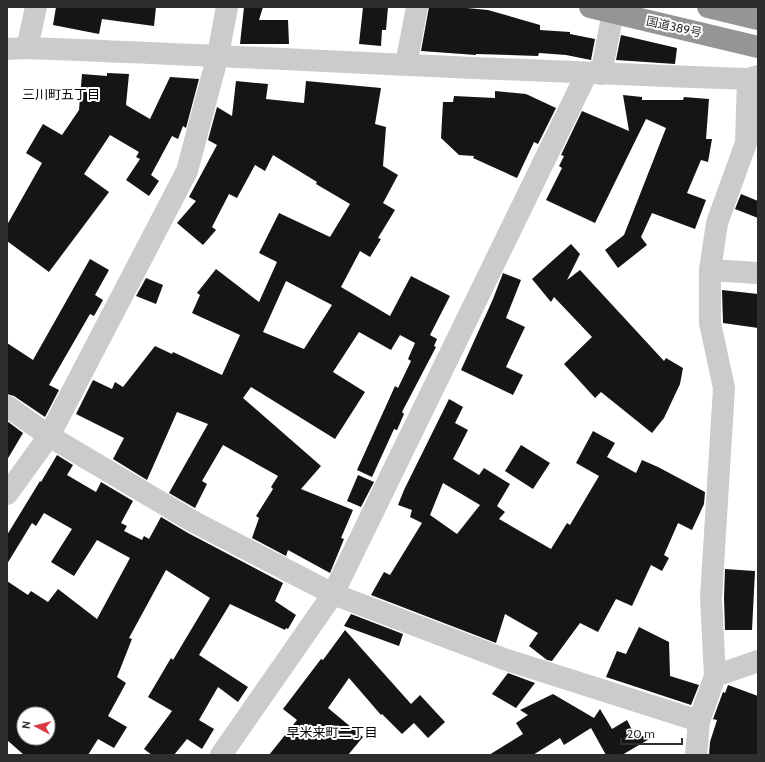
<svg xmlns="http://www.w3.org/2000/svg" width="765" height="762" font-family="Cabin,'Noto Sans JP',sans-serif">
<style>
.building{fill:#151515;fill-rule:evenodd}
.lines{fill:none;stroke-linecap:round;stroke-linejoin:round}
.minor{stroke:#cbcbcb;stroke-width:22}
.highway{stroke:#959595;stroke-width:22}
.labels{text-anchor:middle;stroke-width:4;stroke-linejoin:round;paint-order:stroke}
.street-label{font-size:12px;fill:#2e2e2e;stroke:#fff}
.neighbourhood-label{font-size:13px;fill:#000;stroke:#fff}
</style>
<rect width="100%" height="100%" fill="#fff"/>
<g class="building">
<polygon points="56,7 156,7 154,26 102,19 99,34 53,25"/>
<polygon points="244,7 263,7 259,20 288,20 289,44 240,44"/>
<polygon points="363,7 388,7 386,30 382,30 381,46 359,44"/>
<polygon points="429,7 456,7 488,10 540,25 540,30 570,32 570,34 595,39 591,60 566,55 539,53 538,56 476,54 476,55 421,51"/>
<polygon points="621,35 677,48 675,64 616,60"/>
<polygon points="107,73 129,74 126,105 150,119 170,77 199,79 186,128 183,126 178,139 172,136 151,175 159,181 149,196 126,180 140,159 136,157 139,152 110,135 84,174 109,192 49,272 7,241 7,225 42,163 26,153 43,124 62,135 79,110 82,74 107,76"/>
<path d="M236 81 268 84 266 99 304 103 306 81 381 88 375 124 386 127 383 166 398 175 383 203 395 210 378 238 381 239 370 257 360 251 341 287 390 316 411 276 450 296 430 335 437 339 434 346 436 347 402 412 404 414 397 430 394 429 372 477 357 470 395 386 398 388 411 361 408 359 415 343 400 335 391 350 359 332 333 372 365 392 335 439 251 387 243 398 321 466 301 489 353 510 341 538 344 539 330 573 288 550 286 556 252 538 259 518 256 516 273 489 271 487 278 476 223 445 202 481 207 484 195 508 169 493 208 424 177 412 147 480 113 459 124 438 76 414 93 380 112 389 115 382 123 387 155 346 172 354 173 352 222 375 240 335 192 313 200 295 197 293 216 269 259 302 277 262 259 253 279 213 330 237 350 204 316 184 317 182 273 155 265 171 255 165 237 198 229 194 212 227 216 230 203 245 177 223 196 201 189 197 217 145 208 140 217 107 232 116ZM286 281 332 305 304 349 263 332Z"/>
<polygon points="495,91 526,94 556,108 538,144 534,142 517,178 473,158 474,156 459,155 441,138 443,102 453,102 454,96 495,98"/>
<polygon points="623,95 642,97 642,100 683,100 684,97 709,99 706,139 712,139 708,162 701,160 687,193 706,200 695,229 652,213 641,237 647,245 618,268 605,250 624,235 666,128 646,119 595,223 546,200 562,168 559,166 564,156 561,155 582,111 629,131"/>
<polygon points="741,194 758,201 758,218 735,209"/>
<polygon points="571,244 580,254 567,280 580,270 664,361 666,358 683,368 680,384 664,418 652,433 601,392 595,398 564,364 592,337 554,297 551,302 532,279"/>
<polygon points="90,259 109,270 95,295 103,300 94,316 90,314 49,385 59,390 45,417 14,396 7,394 7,343 33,360"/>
<polygon points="503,273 521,280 506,318 525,327 506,367 523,375 513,395 461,370 493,299"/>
<polygon points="146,278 163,285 156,304 136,296"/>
<polygon points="722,290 758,294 758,328 723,323"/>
<path d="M449 399 463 407 455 423 468 430 453 459 479 475 484 468 510 484 497 506 505 512 499 519 551 549 567 523 570 525 599 476 576 463 593 431 615 443 607 457 636 473 642 460 658 467 705 492 704 504 692 530 678 523 664 555 669 558 662 571 651 565 632 606 616 599 598 632 580 623 552 661 547 660 529 646 538 633 505 614 496 643 371 595 384 572 390 575 422 523 410 517 412 510 398 505 404 490ZM443 483 480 505 457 534 430 515Z"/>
<polygon points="7,421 23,433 7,460"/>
<polygon points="521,445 550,463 533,489 505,471"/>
<path d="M57 455 73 465 67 475 96 492 101 482 133 501 121 523 127 526 124 531 142 540 144 536 149 539 161 517 188 533 283 583 275 601 296 615 288 629 286 628 285 630 230 604 199 655 248 687 238 702 218 687 199 720 214 729 202 749 187 739 174 755H152L144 749 172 711 148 697 171 658 173 660 210 598 166 570 129 638 132 639 117 677 126 683 108 716 127 727 114 748 98 739 88 755H24L7 740V581L28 595 31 591 48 602 58 589 97 619 130 558 97 540 74 576 51 562 72 529 44 513 36 526 32 523 7 564V535L40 481 41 482ZM24 714H48V738H24Z"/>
<polygon points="358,475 374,482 361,507 347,501"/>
<polygon points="725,569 755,571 752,630 725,630 724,598"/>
<polygon points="351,614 403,634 399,646 344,626"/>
<polygon points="639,627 669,642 670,676 699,685 691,705 606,677 617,651 626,654"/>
<polygon points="345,630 411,704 420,695 445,722 428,738 414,723 402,734 382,714 381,715 349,678 328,708 363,737 348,755 269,755 297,720 283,709 321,659 323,660"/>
<polygon points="508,673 535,683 516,708 492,694"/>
<polygon points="728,685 758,696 758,755 709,755 710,742 717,720 713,719 723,692 725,693"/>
<polygon points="553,694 594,718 600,709 612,729 627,720 634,734 651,738 622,755 606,755 591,728 564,745 560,738 533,755 489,755 523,734 516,723 528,715 520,710"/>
</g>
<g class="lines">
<g class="minor">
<polyline points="27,48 36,7"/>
<path d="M7 49 27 48C268 57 508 71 748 79L758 76"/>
<polyline points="406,64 417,7"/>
<polyline points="601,74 614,7"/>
<polyline points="710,270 758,273"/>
<polyline points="7,406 49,436 194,522 333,594 504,659 699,721"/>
<polyline points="7,494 49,436 187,171 218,55 227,7"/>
<polyline points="715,676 758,661"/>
<polyline points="221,755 333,594 587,73"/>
<polyline points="696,755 699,721 715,676 711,598 724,388 710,323 710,270 717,223 746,143 748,79"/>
</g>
<g class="highway">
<polyline points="590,7 758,47"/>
<polyline points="708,7 758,19"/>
</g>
</g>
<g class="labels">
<g class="street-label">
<text transform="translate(674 27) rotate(13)" y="4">国道389号</text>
</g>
<g class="neighbourhood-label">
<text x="61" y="99">三川町五丁目</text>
<text x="332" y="737">早米来町二丁目</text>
</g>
</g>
<rect width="765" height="762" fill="none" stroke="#2e2e2e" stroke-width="16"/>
<g transform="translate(36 726) rotate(277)"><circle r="19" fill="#ffffff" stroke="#ababab"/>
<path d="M0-3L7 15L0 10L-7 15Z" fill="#d93c42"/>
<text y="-6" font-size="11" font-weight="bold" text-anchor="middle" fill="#2e2e2e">N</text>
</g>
<path d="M621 738v6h61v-6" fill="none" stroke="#2e2e2e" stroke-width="2"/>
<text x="627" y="738" font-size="12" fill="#2e2e2e" stroke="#ffffff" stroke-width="3" paint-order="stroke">20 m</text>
</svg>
